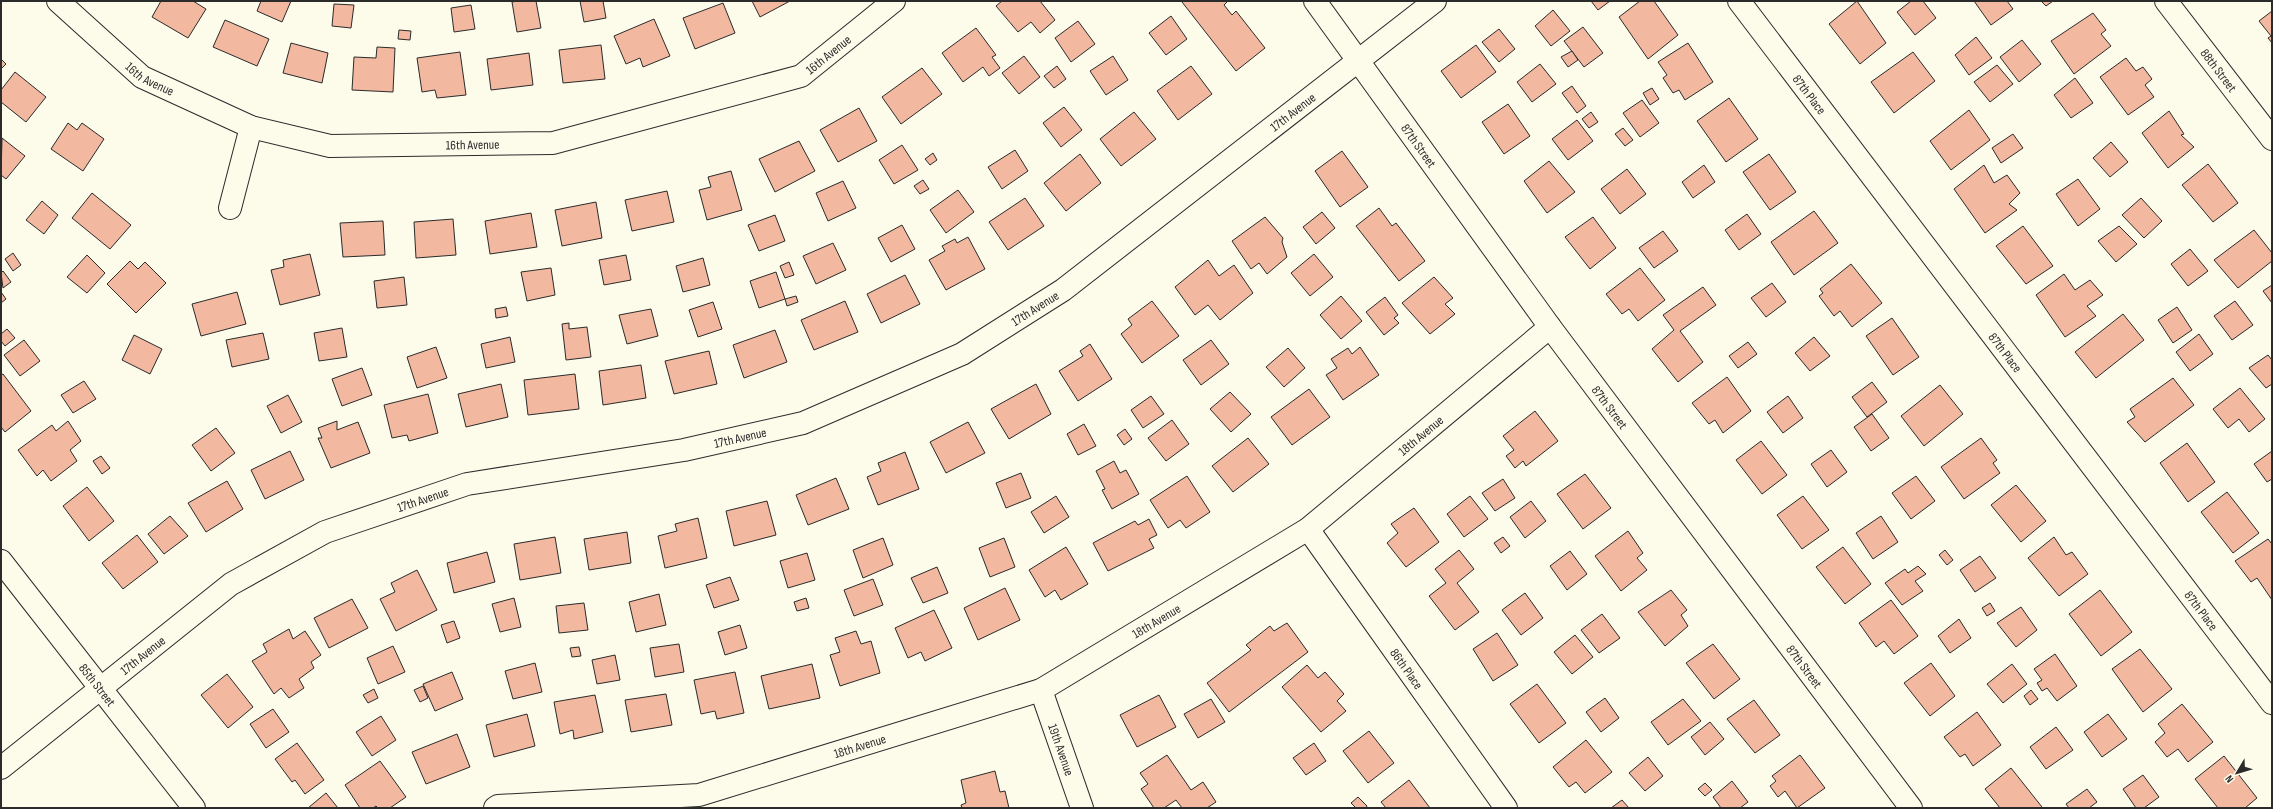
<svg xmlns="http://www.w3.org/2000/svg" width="2273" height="809" font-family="'Sofia Sans Condensed',sans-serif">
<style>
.building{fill:#f2b8a0;stroke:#2b2b2b}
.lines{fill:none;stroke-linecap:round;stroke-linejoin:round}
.minor-casing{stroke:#2b2b2b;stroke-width:24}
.minor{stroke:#fdfbea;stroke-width:22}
.labels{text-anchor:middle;stroke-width:3;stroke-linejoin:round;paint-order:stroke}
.street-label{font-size:13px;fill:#2b2b2b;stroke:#fdfbea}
</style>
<rect width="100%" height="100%" fill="#fdfbea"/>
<g class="building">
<polygon points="161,1 193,1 206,9 188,38 152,17"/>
<polygon points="261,1 291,1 282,22 257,11"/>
<polygon points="518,1 536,1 541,28 517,32 512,2"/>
<polygon points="580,1 603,1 606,18 584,22"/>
<polygon points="752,1 790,1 760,17"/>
<polygon points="1002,1 1040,1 1055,20 1040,33 1031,22 1018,32 996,6"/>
<polygon points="1183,1 1228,1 1224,5 1232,15 1236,11 1265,48 1236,71 1182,2"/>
<polygon points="1591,1 1610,1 1598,10"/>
<polygon points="1640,1 1654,1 1678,35 1648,59 1619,17"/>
<polygon points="1857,1 1886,43 1860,64 1829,24"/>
<polygon points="1911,1 1923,1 1936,18 1915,35 1897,12"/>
<polygon points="1974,1 2007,1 2013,9 1991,25"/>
<polygon points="2041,1 2053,1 2046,6"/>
<polygon points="723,3 735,33 695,49 683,18"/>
<polygon points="334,4 354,5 351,28 332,26"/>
<polygon points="471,5 475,29 454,32 451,8"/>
<polygon points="1553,10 1570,31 1551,46 1535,26"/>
<polygon points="2272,11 2272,43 2268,38 2271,36 2259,21"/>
<polygon points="2093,13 2106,30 2101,34 2111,46 2074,74 2051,41"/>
<polygon points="1171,16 1187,39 1166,55 1149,33"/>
<polygon points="654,19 670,56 643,67 640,58 626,64 614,36"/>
<polygon points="225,20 269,39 257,66 213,47"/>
<polygon points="1078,21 1095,44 1071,62 1055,38"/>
<polygon points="1583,27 1603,53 1584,67 1564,41"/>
<polygon points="976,28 996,55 992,57 1000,68 989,76 983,67 963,82 942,53"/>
<polygon points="1499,29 1515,49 1499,62 1482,42"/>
<polygon points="399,30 411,31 410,40 398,39"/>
<polygon points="1976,37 1992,58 1969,75 1955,55"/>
<polygon points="2022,40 2041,64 2019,82 2000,57"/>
<polygon points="291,43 328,53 322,83 283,73"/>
<polygon points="1688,43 1713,82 1685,100 1679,90 1673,93 1663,78 1667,75 1658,62"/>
<polygon points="601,45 605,79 563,83 559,50"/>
<polygon points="1476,45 1496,72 1461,98 1441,71"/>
<polygon points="377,47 395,48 393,92 352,90 354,57 376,58"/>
<polygon points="1572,51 1578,60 1568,67 1561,57"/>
<polygon points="460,52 466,95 437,98 435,90 422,92 417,58"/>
<polygon points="1913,52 1935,81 1894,113 1871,82"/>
<polygon points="529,53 533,85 491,90 487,59"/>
<polygon points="1024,56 1040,77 1019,94 1002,73"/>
<polygon points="1113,56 1128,80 1106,95 1090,71"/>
<polygon points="2126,58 2136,71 2143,67 2152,79 2145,85 2154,97 2128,115 2100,77"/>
<polygon points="1,59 6,64 1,69"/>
<polygon points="1540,64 1556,84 1532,102 1517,82"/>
<polygon points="1997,65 2013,84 1990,102 1974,82"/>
<polygon points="1057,66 1066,79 1054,88 1044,76"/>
<polygon points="1191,66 1212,94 1178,120 1157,91"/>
<polygon points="922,68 942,94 901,124 882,97"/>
<polygon points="15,72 46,97 26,122 1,102 1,90"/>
<polygon points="2075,78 2093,103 2071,118 2054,95"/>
<polygon points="1572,86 1586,106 1577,113 1562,93"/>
<polygon points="1652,88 1659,99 1650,105 1643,93"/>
<polygon points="1729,98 1758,139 1726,162 1697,121"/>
<polygon points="1642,100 1659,123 1640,137 1623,113"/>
<polygon points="1508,104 1530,136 1504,154 1482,122"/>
<polygon points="1064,107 1082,130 1061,147 1043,123"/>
<polygon points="859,108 877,141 838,162 820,130"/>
<polygon points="1969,110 1990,140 1951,170 1930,141"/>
<polygon points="2169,111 2184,134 2181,135 2194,147 2168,168 2142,133"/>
<polygon points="1134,112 1156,139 1121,166 1100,139"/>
<polygon points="1591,112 1598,122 1589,128 1582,119"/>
<polygon points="1577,120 1593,141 1568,160 1552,139"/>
<polygon points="68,123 77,130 82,123 104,139 83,171 51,149"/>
<polygon points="1623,128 1633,140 1625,146 1615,134"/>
<polygon points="2013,134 2023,148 2001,163 1992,148"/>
<polygon points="2,138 25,156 6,179 1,175"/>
<polygon points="799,141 815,171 775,192 759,159"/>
<polygon points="2111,142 2128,162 2110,177 2093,158"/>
<polygon points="902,145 918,170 894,184 879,160"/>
<polygon points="1015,150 1028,171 1002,189 988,167"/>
<polygon points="1342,151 1368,187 1340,207 1315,171"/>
<polygon points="933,153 937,160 930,165 925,159"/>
<polygon points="1080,154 1101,183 1066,211 1044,183"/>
<polygon points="1769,154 1796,192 1770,210 1743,172"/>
<polygon points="1549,161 1575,192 1547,213 1524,181"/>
<polygon points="2208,164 2238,203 2213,222 2182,185"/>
<polygon points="1704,165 1715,182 1693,198 1682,182"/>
<polygon points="1984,165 1994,183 2007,175 2020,193 2009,204 2017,210 1985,233 1954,189"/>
<polygon points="1627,169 1646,194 1620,214 1601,189"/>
<polygon points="731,171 742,210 707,220 699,190 711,187 708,177"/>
<polygon points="2078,179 2100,209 2078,226 2056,194"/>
<polygon points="923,180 929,189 920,194 914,186"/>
<polygon points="843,181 856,208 828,221 816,193"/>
<polygon points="958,190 974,212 946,233 930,210"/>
<polygon points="667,191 674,222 632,231 625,200"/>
<polygon points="92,193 131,225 110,249 72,218"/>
<polygon points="1025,198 1044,226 1008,250 989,222"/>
<polygon points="2141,198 2162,221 2144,238 2122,215"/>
<polygon points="42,201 58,215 44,234 26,220"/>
<polygon points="596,202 602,238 562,246 555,210"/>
<polygon points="1379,208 1392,226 1396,223 1425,261 1399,281 1356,226"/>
<polygon points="1814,211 1838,243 1794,275 1771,242"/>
<polygon points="1322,212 1335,228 1316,244 1303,227"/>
<polygon points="531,213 537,247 490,254 485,221"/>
<polygon points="1747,214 1761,234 1739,250 1725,230"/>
<polygon points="775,215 785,241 759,251 748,225"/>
<polygon points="1265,217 1283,238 1282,242 1287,257 1267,274 1259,263 1251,269 1232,241"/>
<polygon points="1593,217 1616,248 1590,269 1565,237"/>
<polygon points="453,219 456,255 416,258 414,222"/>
<polygon points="383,221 385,255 343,257 340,223"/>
<polygon points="902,225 915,249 891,262 878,238"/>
<polygon points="2023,226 2053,266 2026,284 1996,246"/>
<polygon points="2119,226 2137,244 2116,262 2098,241"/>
<polygon points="2254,230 2272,253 2272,261 2238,288 2214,260"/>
<polygon points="1663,231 1678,251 1654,268 1639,248"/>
<polygon points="968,237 985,269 946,290 929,260 945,251 942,246 955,239 957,243"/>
<polygon points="833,243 846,270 816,284 803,256"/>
<polygon points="2190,249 2208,271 2188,286 2171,264"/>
<polygon points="13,253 21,265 13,271 5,259"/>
<polygon points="310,254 320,295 280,305 271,270 284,267 283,260"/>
<polygon points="1314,254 1333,277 1310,296 1291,273"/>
<polygon points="87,255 105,273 87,293 67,277"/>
<polygon points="626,255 631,280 604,285 599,260"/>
<polygon points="703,258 710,285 683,292 676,266"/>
<polygon points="1208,260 1219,276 1234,265 1253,293 1220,320 1208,305 1195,315 1175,287"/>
<polygon points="130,261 138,269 145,262 166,283 136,313 107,284"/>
<polygon points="789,262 794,275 785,278 780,266"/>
<polygon points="1851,264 1882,303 1852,327 1840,311 1834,316 1819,296 1823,293 1820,289"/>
<polygon points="551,268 555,295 527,301 521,272"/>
<polygon points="1640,268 1665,300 1638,321 1629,309 1622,314 1606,294"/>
<polygon points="3,271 11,282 3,288 1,273"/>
<polygon points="776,272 785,299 759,308 750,281"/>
<polygon points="2064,274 2075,290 2090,280 2103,295 2087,306 2096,316 2065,337 2036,295"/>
<polygon points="905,275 920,304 881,323 867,294"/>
<polygon points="404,277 407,305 377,308 374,281"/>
<polygon points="1434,277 1453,298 1445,304 1455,314 1430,334 1402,303"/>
<polygon points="1772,283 1786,302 1766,317 1751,298"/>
<polygon points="2272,285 2272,303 2263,291"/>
<polygon points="1703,287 1716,305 1680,331 1703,362 1678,382 1652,349 1674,330 1663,315"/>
<polygon points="1,292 6,299 1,303"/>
<polygon points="237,292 246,324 201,336 192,304"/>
<polygon points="796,296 798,302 787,306 785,299"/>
<polygon points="1341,296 1362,321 1341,339 1320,315"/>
<polygon points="1385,297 1398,315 1394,318 1399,323 1384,335 1366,312"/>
<polygon points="845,301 858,332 814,350 801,320"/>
<polygon points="1152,301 1179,336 1142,363 1121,334 1132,325 1128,319"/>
<polygon points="2235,301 2253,325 2232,340 2214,316"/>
<polygon points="713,302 722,329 698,337 689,310"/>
<polygon points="506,307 508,316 496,318 495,309"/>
<polygon points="2177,307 2192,330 2173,343 2158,320"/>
<polygon points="651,309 658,336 627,344 619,315"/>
<polygon points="2123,314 2144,340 2096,378 2075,352"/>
<polygon points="1892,318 1919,357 1893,375 1866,336"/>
<polygon points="569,323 569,329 587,327 591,357 566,360 562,324"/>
<polygon points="342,328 347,357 319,361 314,333"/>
<polygon points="7,329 15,338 5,346 1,341 1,334"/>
<polygon points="775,330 787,362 744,378 733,345"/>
<polygon points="263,333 269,359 232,367 226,340"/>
<polygon points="2199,334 2213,354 2190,371 2176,352"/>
<polygon points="134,335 162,349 150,374 122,360"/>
<polygon points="510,337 515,362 486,368 481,344"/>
<polygon points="1814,337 1830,356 1810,371 1795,353"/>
<polygon points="24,340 40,361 20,376 4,355"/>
<polygon points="1211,340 1229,364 1201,385 1183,360"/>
<polygon points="1748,342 1757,354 1738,368 1729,356"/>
<polygon points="1090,344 1112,379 1078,401 1059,371 1083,356 1080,351"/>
<polygon points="436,347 447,378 417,388 407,357"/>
<polygon points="1360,347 1379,375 1343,400 1326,375 1337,368 1331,359 1348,348 1352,354"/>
<polygon points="1288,348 1305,368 1284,387 1266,367"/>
<polygon points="709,351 717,384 674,394 665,361"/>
<polygon points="2268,355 2272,360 2272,384 2266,388 2249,368"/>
<polygon points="641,365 646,398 603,405 599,371"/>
<polygon points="362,368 372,395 342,406 332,379"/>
<polygon points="3,374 31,411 5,432 1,427 1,375"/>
<polygon points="575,374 579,409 528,415 524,380"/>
<polygon points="1727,377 1751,411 1723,433 1715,420 1709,424 1692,403"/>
<polygon points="2173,378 2194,405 2145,442 2127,422 2135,417 2130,409"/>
<polygon points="84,381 96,399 73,413 61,395"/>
<polygon points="1872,382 1887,402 1867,417 1852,397"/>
<polygon points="501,384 508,417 466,427 458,394"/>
<polygon points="1036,384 1051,414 1009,439 991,409"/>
<polygon points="1940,385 1963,414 1924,446 1901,416"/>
<polygon points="2240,388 2265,419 2249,432 2239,419 2228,428 2213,409"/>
<polygon points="1309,389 1330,417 1292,445 1271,417"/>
<polygon points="1230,392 1251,414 1231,432 1210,409"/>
<polygon points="428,394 438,433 409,441 407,435 392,438 384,405"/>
<polygon points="288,395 302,422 281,433 267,406"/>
<polygon points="1151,396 1164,414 1143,428 1131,410"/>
<polygon points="1788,396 1803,418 1783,433 1767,412"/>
<polygon points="1535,411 1558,441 1526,466 1523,461 1515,468 1506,456 1514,450 1503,436"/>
<polygon points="1872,414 1889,438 1871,451 1854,427"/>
<polygon points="1172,420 1189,444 1166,461 1148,438"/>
<polygon points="68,421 81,441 70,450 77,461 51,481 43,470 37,476 18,450 52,425 56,431"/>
<polygon points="337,421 337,430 358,422 370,453 331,468 318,438 322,438 318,428"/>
<polygon points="968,422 985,453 946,473 930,442"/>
<polygon points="1084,424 1096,446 1078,455 1067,434"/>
<polygon points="216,428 235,453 211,471 192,445"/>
<polygon points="1125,429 1132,439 1124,445 1117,435"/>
<polygon points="1248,438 1269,464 1233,492 1212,466"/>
<polygon points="1981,438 1997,460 1993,463 2000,473 1964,499 1941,467"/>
<polygon points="1761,441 1787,475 1762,494 1736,460"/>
<polygon points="2187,443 2215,482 2188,502 2160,463"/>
<polygon points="1831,450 1847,472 1827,487 1811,464"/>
<polygon points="290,451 304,480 265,499 251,470"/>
<polygon points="2272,451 2272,479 2267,482 2254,464"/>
<polygon points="905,452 919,489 878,505 867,477 881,471 878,463"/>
<polygon points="101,456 110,468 102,474 93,461"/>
<polygon points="1114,461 1120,473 1126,470 1139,494 1112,509 1102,490 1105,489 1096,471"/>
<polygon points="1021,473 1031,498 1006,508 996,483"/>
<polygon points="1585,474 1611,508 1583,529 1557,494"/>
<polygon points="1187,476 1210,512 1186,528 1180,520 1168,528 1150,500"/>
<polygon points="1916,476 1935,501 1911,519 1892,493"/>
<polygon points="836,478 849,509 808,525 796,495"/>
<polygon points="1503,479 1515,498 1495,511 1482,493"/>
<polygon points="227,481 243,509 206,532 188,503"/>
<polygon points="2016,485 2046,521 2021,542 1991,505"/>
<polygon points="87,487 114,521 89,541 63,506"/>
<polygon points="2227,492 2259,533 2233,553 2201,512"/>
<polygon points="1056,496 1069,517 1044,533 1031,512"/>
<polygon points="1470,496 1488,519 1464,537 1447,514"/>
<polygon points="1803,496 1829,530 1802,549 1777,515"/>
<polygon points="767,501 776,535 734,546 726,511"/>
<polygon points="1531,501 1546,521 1525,538 1510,517"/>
<polygon points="1414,508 1439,542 1406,567 1387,543 1398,533 1391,524"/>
<polygon points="170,516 188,536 164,554 148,534"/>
<polygon points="1881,516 1898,542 1873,559 1856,533"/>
<polygon points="698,518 707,558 665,568 658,536 677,531 675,524"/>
<polygon points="1149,519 1157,535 1149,539 1154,548 1108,571 1093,543 1135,521 1138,525"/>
<polygon points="1628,531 1643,553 1637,558 1647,570 1621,591 1595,556"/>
<polygon points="627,532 631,563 589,570 584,539"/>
<polygon points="137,535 158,562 123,589 102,563"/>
<polygon points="555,537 561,573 520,580 514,544"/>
<polygon points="1503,537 1510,546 1501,553 1494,543"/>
<polygon points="2054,537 2066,555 2072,552 2088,574 2059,596 2028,558"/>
<polygon points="883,538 893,565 863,578 853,550"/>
<polygon points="1004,538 1015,567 990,577 979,548"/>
<polygon points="2268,539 2272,544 2272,600 2257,578 2251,582 2235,561"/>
<polygon points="1066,547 1088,584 1061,600 1055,590 1045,597 1029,570"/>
<polygon points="1843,547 1871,584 1845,604 1816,567"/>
<polygon points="1459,550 1474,569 1457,583 1479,612 1455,630 1429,596 1446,583 1435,569"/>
<polygon points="1945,550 1953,560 1947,565 1939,555"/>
<polygon points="1570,551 1587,574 1567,590 1550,566"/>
<polygon points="487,552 495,582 454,593 447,563"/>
<polygon points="807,553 815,580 788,588 780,561"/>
<polygon points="1980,556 1996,578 1975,592 1960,570"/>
<polygon points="1918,566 1926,574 1915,581 1923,591 1902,605 1885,583 1905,569 1908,573"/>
<polygon points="937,567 948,593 923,603 911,578"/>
<polygon points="417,570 437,610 396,631 380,599 395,592 391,583"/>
<polygon points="730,577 739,600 714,608 706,585"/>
<polygon points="873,579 883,605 854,616 844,590"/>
<polygon points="1005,588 1020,620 978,640 964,608"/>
<polygon points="1671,590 1687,610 1681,615 1688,626 1665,646 1638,612"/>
<polygon points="2100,590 2132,632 2101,656 2069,614"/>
<polygon points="1525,593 1543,618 1521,635 1502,610"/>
<polygon points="659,594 666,625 636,632 629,602"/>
<polygon points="514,598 521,627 500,632 492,604"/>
<polygon points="806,598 809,608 797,611 794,602"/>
<polygon points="352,599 368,628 329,648 314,618"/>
<polygon points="1891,600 1918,636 1894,654 1884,641 1876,647 1859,623"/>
<polygon points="584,603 588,630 559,633 556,606"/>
<polygon points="1990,603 1995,611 1987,616 1982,608"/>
<polygon points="2021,607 2037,630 2016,647 1997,623"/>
<polygon points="934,610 952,648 925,661 921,652 908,658 895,628"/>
<polygon points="1602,614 1620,638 1599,653 1581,630"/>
<polygon points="1959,619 1971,638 1950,653 1938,636"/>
<polygon points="454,621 460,638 447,643 441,625"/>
<polygon points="1287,623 1308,652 1229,712 1207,683 1251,650 1246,645 1270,626 1274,631"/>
<polygon points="740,625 747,648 725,655 718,632"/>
<polygon points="289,629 293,639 305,631 321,655 311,662 314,668 299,679 304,688 289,698 281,688 274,694 252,661 267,652 263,644"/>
<polygon points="856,631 861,644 871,641 880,673 840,686 830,655 840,652 835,638"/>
<polygon points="1497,633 1518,665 1493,681 1473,649"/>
<polygon points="1575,635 1593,657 1572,674 1554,652"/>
<polygon points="679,644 684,672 655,677 650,648"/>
<polygon points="1713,644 1740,679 1714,699 1686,663"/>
<polygon points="393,646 405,672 378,684 367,658"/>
<polygon points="579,647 581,656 572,657 570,648"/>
<polygon points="2140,649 2172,689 2143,712 2112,669"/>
<polygon points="2055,654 2077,686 2057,701 2047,688 2042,691 2037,683 2042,680 2034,669"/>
<polygon points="615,655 620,680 597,684 592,660"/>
<polygon points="535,663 542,692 513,699 505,671"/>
<polygon points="1931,663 1955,696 1930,716 1904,683"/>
<polygon points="812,664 820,698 769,709 761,676"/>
<polygon points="2012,664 2027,684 2003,703 1987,684"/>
<polygon points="1307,665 1318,678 1325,672 1344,694 1337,701 1346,711 1321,732 1282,687"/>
<polygon points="452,672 463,699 435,711 423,684"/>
<polygon points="735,672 744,713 717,719 715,711 701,714 694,680"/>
<polygon points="227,674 253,707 228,728 201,695"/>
<polygon points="1537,684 1566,723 1539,743 1510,704"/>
<polygon points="423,686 428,698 420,702 414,690"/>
<polygon points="374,689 378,698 368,703 363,695"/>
<polygon points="2031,690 2038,699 2030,705 2024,696"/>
<polygon points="666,694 672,725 631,732 625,700"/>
<polygon points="595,695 603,732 574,739 573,730 560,734 554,702"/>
<polygon points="1159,695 1176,727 1137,747 1120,715"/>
<polygon points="1605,698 1619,718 1601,732 1586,712"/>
<polygon points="1211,699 1225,722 1198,738 1184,714"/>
<polygon points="1683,699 1701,721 1668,745 1651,722"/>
<polygon points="1754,700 1780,735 1755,753 1727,719"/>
<polygon points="2182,704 2213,742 2188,762 2178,749 2167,757 2155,742 2165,733 2158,724"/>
<polygon points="273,709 289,732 266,748 250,724"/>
<polygon points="1977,712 2001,745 1973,766 1965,754 1960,757 1944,737"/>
<polygon points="527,714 535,746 494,757 486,725"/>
<polygon points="2108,714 2127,739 2102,757 2084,732"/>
<polygon points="381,716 396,740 372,756 356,732"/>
<polygon points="1710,722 1724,739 1705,755 1691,737"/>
<polygon points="2056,727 2073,750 2046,769 2030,747"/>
<polygon points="1369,731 1394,763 1368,783 1343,751"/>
<polygon points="457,734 470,767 426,784 412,752"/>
<polygon points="1586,740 1612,772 1585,793 1576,782 1569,787 1553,767"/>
<polygon points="297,743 324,780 305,794 295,780 292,782 275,759"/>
<polygon points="1314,743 1326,761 1306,775 1293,758"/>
<polygon points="1167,755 1191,790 1203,782 1216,802 1207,808 1182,808 1176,800 1164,808 1154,808 1141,789 1148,784 1140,773"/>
<polygon points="1800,755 1825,788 1797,808 1785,791 1778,797 1770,786 1776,781 1772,776"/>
<polygon points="2224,756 2257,798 2245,808 2218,808 2195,779"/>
<polygon points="1648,757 1663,776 1645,791 1629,773"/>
<polygon points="380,761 406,797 390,808 378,808 376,806 373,808 360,808 345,785"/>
<polygon points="2011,768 2042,807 2041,808 2000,808 1985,789"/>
<polygon points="995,771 1000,792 1005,791 1009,808 962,808 961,805 966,803 961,780"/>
<polygon points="2143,775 2159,797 2144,808 2136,808 2123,789"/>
<polygon points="1409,780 1430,808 1386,808 1381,802"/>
<polygon points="1732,781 1748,802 1740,808 1721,808 1713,797"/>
<polygon points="1705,783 1712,790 1705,796 1698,789"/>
<polygon points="2087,789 2097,802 2089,808 2069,808 2066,804"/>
<polygon points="326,793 338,808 308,808"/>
<polygon points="1358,797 1367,806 1366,808 1356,808 1351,803"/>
<polygon points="1622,800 1629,808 1611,808"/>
</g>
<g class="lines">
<g class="minor-casing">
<g id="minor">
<path id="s1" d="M58 1 142 77 251 127 330 146 553 143 801 76 894 1"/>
<path id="s2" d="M1315 1 1550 327 1911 808"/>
<path id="s3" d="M1739 1 2272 703"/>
<path id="s4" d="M2166 1 2272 139"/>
<polyline points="230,208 251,127"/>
<path id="s5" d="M1308 529 1506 808"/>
<path id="s6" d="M1 561 194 808"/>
<path id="s7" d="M1041 690 1082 808"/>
<path id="s8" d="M1 768 231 584 325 532 467 484 684 450 803 423 962 354 1063 290 1435 1"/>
<path id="s9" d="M495 808 498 806 699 795 1041 690 1308 529 1550 327"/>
</g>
</g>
<use href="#minor" class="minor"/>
</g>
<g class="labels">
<g class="street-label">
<text dy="5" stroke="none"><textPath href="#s1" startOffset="829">16th Avenue</textPath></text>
<text dy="5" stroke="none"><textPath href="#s4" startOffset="87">88th Street</textPath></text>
<text dy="5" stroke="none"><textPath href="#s1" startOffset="121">16th Avenue</textPath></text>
<text dy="5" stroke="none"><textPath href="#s3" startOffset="117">87th Place</textPath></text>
<text dy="5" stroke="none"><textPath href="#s8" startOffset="1477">17th Avenue</textPath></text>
<text dy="5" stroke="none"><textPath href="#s1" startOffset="457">16th Avenue</textPath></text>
<text dy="5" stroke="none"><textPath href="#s2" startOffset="178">87th Street</textPath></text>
<text dy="5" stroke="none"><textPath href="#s8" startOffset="1153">17th Avenue</textPath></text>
<text dy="5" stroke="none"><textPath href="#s3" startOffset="441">87th Place</textPath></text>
<text dy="5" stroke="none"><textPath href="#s2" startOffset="502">87th Street</textPath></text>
<text dy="5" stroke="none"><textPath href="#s9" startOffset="1021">18th Avenue</textPath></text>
<text dy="5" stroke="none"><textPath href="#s8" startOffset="829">17th Avenue</textPath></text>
<text dy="5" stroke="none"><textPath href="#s8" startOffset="505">17th Avenue</textPath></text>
<text dy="5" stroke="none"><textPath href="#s3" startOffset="765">87th Place</textPath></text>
<text dy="5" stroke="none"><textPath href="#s9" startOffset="697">18th Avenue</textPath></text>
<text dy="5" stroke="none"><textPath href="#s8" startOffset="181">17th Avenue</textPath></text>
<text dy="5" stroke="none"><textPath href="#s2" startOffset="826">87th Street</textPath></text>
<text dy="5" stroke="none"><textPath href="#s5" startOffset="171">86th Place</textPath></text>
<text dy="5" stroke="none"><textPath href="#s6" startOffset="157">85th Street</textPath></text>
<text dy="5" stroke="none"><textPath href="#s9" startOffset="373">18th Avenue</textPath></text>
<text dy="5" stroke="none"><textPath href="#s7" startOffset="63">19th Avenue</textPath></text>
</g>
</g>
<rect width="2273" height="809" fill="none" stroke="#2b2b2b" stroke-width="4"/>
<g transform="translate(2237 773) rotate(232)" stroke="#fdfbea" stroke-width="3" paint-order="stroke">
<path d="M0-3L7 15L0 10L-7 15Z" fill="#2b2b2b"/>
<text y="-6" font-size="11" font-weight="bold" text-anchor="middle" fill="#2b2b2b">N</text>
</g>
</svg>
